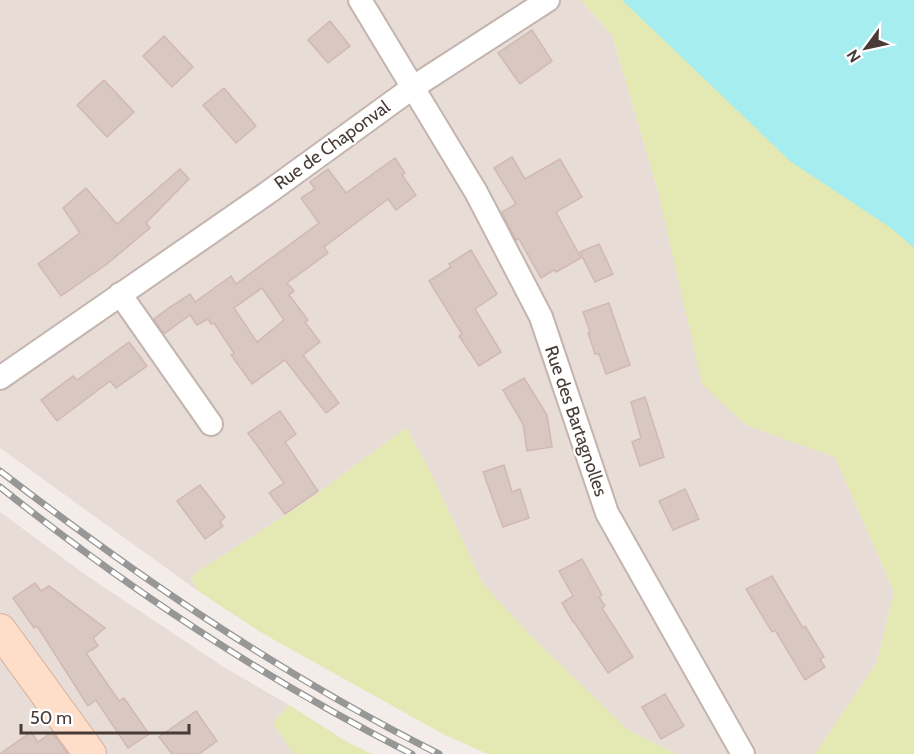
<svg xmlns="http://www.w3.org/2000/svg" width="914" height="754" font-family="Cabin,sans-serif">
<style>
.residential{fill:#e8dcd7}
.green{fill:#e4e8b2}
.water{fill:#a6edf0}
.building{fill:#d9c7c1;stroke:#d1b9b1;stroke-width:1.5;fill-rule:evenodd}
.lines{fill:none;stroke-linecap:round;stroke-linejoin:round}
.minor-casing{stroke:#c3b4ae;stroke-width:26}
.secondary-casing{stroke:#d7b09b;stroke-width:34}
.minor{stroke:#fff;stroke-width:22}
.secondary{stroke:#feddc9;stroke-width:32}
.rail-casing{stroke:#979797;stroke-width:7}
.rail{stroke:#fff;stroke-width:4.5;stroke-dasharray:14;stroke-linecap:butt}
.labels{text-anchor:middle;stroke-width:4.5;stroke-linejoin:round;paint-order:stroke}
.street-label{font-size:18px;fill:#483b37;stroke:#fff}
</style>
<rect width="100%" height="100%" fill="#f4ece9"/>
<g class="residential">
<polygon points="0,0 581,0 612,35 658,191 746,425 835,457 894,592 877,662 815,754 676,754 628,730 529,634 483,584 430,471 406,428 307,501 196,573 191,579 198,591 0,448"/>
<polygon points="0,512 87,576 222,666 289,705 273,723 294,754 0,754"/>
</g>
<g class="green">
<polygon points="581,0 627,0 914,245 914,754 815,754 877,662 894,592 835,457 746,425 702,384 658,191 612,35"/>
<polygon points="406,428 430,471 483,584 529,634 628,730 676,754 488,754 443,734 262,633 198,591 191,578 196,573 307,501"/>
<polygon points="289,705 347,742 372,754 294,754 273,723"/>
</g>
<polygon class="water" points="622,0 914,0 914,248 891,228 791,162"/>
<g class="building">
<polygon points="330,21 350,46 328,63 308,40"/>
<polygon points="532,30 552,61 520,84 498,53"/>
<polygon points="164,36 193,67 172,87 143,56"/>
<polygon points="104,80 134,112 107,137 77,105"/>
<polygon points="224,88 256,126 236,143 203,105"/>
<polygon points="512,157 525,179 560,159 582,197 556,212 581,258 556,272 554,270 541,278 519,239 516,240 502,212 516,204 494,168"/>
<path d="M395 158 405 173 402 175 416 195 396 210 388 199 324 247 328 253 287 283 294 291 289 295 308 320 305 322 320 342 303 355 339 403 326 413 285 360 252 384 231 355 234 353 214 323 211 324 208 319 197 325 190 315 164 334 154 319 170 307 190 294 195 302 231 276 236 284 319 223 301 198 315 189 310 182 328 169 346 193ZM262 288 284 320 257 342 234 308Z"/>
<polygon points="180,169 189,179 146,223 150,228 107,264 61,296 38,264 80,233 63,208 86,188 117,224"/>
<polygon points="599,244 613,274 595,282 580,252"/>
<polygon points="471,250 497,294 475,309 501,352 479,366 459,336 462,334 429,281 451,267 449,264"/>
<polygon points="609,303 630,365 606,374 599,354 595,354 588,333 590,332 583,312"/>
<polygon points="129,342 147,366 116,388 110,381 57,421 41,400 73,376 77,380"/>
<polygon points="524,378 547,415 552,447 527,451 523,424 503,390"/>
<polygon points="645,397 664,457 640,466 632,442 641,438 631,402"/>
<polygon points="280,411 296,434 285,442 318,491 285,514 269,493 284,483 248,433"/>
<polygon points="504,465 512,492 520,489 529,518 503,527 483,472"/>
<polygon points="200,485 225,517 220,522 223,526 205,539 177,501"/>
<polygon points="685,489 699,519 673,530 659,501"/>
<polygon points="582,559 602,595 599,597 605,606 602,608 633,657 608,673 574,622 573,622 562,603 573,596 559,571"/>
<polygon points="772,576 803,628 805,626 824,657 820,659 825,667 805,680 775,630 772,632 746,589"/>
<polygon points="35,583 41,591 49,586 105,628 93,638 98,646 86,653 119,701 124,698 149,734 128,748 96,700 88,706 37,626 34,628 13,598"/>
<polygon points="665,694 684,726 661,739 642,707"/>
<polygon points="196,711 217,741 199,754 172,754 159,737"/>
<polygon points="31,732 38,742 52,732 68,754 0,754"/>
</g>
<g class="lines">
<g class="minor-casing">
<g id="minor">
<polyline points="360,0 476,192 541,317 607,513 743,754"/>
<polyline points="120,294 211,424"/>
<polyline points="0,378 266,194 412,88 548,0"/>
</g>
</g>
<g class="secondary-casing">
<polyline id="secondary" points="0,630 90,754"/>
</g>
<use href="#minor" class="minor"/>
<use href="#secondary" class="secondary"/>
<g class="rail-casing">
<g id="rail">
<path d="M0 471C138 577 283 676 439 754"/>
<path d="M0 487C128 589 266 680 412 754"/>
</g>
</g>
<use href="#rail" class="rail"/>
</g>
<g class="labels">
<g class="street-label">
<text transform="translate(332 145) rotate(-36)" y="6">Rue de Chaponval</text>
<text transform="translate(576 421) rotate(71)" y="6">Rue des Bartagnolles</text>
</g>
</g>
<g transform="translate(866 48) rotate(237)" stroke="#ffffff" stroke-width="4.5" paint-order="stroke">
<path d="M0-4.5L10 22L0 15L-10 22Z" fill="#483b37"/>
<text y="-9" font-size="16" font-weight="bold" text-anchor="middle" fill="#483b37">N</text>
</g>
<path d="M21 724v9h168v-9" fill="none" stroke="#483b37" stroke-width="3"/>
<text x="30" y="724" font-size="18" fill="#483b37" stroke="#ffffff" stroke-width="4.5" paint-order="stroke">50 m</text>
</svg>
